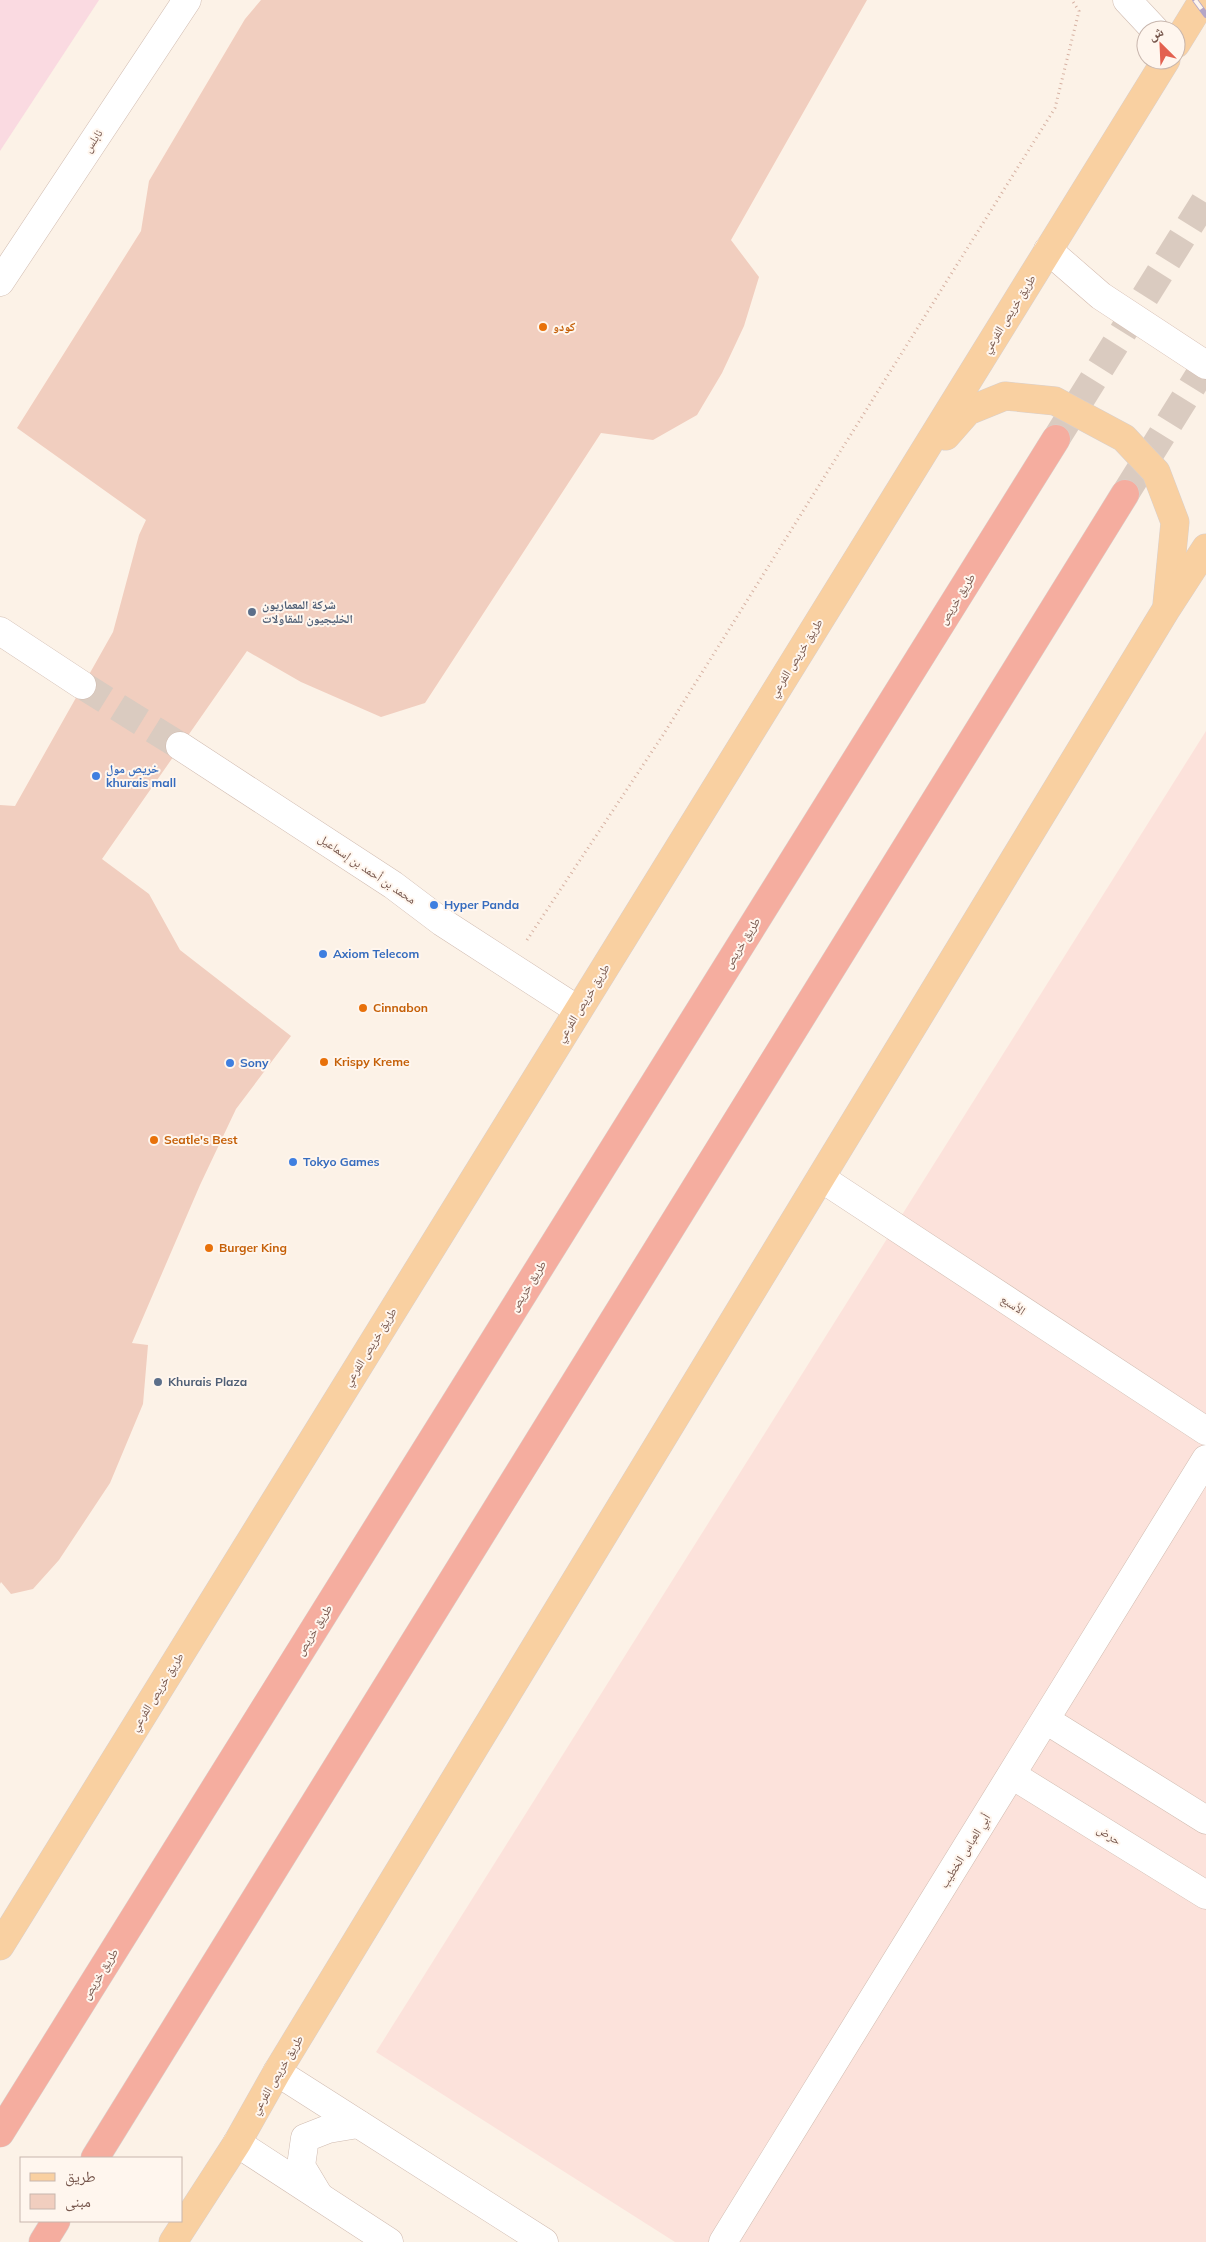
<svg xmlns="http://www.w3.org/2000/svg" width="1206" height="2242" font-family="Mulish,'Noto Naskh Arabic',sans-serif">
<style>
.commercial{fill:#fce2db}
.medical{fill:#fadae1}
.building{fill:#f1cebf}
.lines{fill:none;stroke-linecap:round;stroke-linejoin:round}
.minor-tunnel{stroke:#dacbc0;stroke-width:28;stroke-dasharray:28 14;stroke-linecap:butt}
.motorway-tunnel{stroke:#dacbc0;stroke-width:28;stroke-dasharray:28 14;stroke-linecap:butt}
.minor-casing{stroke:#d0bbb0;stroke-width:29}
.tertiary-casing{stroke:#d0bbb0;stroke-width:29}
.secondary-casing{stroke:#d3baae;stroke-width:29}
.primary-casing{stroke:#d9d0cd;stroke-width:29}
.motorway-casing{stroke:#d9d0cd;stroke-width:29}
.path{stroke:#d6b1a2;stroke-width:3;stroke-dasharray:1 4;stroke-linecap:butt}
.minor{stroke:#fff;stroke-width:28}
.tertiary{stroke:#fff;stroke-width:28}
.secondary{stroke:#fff;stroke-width:28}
.primary{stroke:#f9d0a1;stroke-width:28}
.motorway{stroke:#f5ad9f;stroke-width:28}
.rail-casing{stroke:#b4a5c6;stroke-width:5.5}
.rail{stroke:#fff6ee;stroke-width:4;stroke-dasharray:11;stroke-linecap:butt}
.food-dot{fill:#e8710a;stroke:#fff6ee;stroke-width:2}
.service-dot{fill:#5c6f8a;stroke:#fff6ee;stroke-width:2}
.shop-dot{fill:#3f7fe0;stroke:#fff6ee;stroke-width:2}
.labels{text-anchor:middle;stroke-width:4;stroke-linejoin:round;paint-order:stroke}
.street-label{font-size:12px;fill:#76564c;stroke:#fff6ee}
.food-label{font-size:12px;font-weight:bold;fill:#c56008;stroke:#fff6ee;text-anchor:start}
.service-label{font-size:12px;font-weight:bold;fill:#4e5e75;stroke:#fff6ee;text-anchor:start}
.shop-label{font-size:12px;font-weight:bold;fill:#366cbe;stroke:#fff6ee;text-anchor:start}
</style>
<rect width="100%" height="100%" fill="#fcf2e7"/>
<polygon class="commercial" points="1206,731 1206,2242 675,2242 376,2052"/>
<polygon class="medical" points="0,0 99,0 0,151"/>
<polygon class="building" points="261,0 867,0 731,240 759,277 744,326 722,373 697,415 653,440 601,433 425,703 381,717 301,682 247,651 102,859 149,894 180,950 291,1036 236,1109 200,1185 132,1343 148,1345 143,1404 110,1483 59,1560 33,1589 11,1594 1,1582 0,1584 0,805 15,806 113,632 139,535 146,520 17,428 141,231 149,181 245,19"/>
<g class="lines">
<polyline class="minor-tunnel" points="82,685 180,746"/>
<g class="motorway-tunnel">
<polyline points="1056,439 1206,199"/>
<polyline points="1125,494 1206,364"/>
</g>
<g class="minor-casing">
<g id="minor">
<polyline points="1127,0 1155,30"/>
<polyline points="0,282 187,0"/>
<polyline points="0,631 82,685"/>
<polyline points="180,746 393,885 442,922 578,1010"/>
<polyline points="821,1178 1206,1431"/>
<polyline points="1046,1720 1206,1820"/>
<polyline points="1012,1775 1206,1895"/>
<polyline points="723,2242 1206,1459"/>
</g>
</g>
<g class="tertiary-casing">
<g id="tertiary">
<polyline points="277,2072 544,2242"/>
<polyline points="237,2143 389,2242"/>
<polyline points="319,2196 301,2166 305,2138 328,2129 358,2124"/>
</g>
</g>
<g class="secondary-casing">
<polyline id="secondary" points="1048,250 1101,296 1206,365"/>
</g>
<g class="primary-casing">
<g id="primary">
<polyline points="1176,44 1203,0"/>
<polyline points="946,436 968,411 1005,396 1055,401 1124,438 1156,472 1175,522 1167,604"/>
<polyline points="0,1946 1166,60"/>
<polyline points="173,2242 237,2143 277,2072 1167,608 1206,548"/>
</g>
</g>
<g class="motorway-casing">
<g id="motorway">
<polyline points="0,2133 1056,439"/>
<polyline points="95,2158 1125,494"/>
<polyline points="43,2242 56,2221"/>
</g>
</g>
<polyline class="path" points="527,940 663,735 1055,108 1079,11 1072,0"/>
<use href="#minor" class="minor"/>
<use href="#tertiary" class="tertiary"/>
<use href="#secondary" class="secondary"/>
<use href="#primary" class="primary"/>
<use href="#motorway" class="motorway"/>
<g class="rail-casing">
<polyline id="rail" points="1195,0 1206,15"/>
</g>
<use href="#rail" class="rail"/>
</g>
<g class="food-dot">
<circle cx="543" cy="327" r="5"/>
<circle cx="363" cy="1008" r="5"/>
<circle cx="324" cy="1062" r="5"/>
<circle cx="154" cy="1140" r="5"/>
<circle cx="209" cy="1248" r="5"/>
</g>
<g class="service-dot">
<circle cx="252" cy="612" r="5"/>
<circle cx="158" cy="1382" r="5"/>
</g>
<g class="shop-dot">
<circle cx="96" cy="776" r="5"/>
<circle cx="434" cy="905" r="5"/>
<circle cx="323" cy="954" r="5"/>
<circle cx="230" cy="1063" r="5"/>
<circle cx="293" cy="1162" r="5"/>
</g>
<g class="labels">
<g class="street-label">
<text transform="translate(93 141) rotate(-57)" y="4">نابلس</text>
<text transform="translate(1009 314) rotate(-58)" y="4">طريق خريص الفرعي</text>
<text transform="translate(957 599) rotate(-58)" y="4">طريق خريص</text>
<text transform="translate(796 658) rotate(-58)" y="4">طريق خريص الفرعي</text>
<text transform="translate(367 869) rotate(34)" y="4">محمد بن أحمد بن إسماعيل</text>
<text transform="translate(742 943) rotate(-58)" y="4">طريق خريص</text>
<text transform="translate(583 1003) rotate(-58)" y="4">طريق خريص الفرعي</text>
<text transform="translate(528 1286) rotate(-58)" y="4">طريق خريص</text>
<text transform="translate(1013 1305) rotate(33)" y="4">الأسبع</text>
<text transform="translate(370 1347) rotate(-58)" y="4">طريق خريص الفرعي</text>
<text transform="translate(314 1630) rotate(-58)" y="4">طريق خريص</text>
<text transform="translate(157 1692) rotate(-58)" y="4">طريق خريص الفرعي</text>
<text transform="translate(1109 1835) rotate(32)" y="4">حرض</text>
<text transform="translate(965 1851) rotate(-58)" y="4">أبي العباس الخطيب</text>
<text transform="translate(100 1974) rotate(-58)" y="4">طريق خريص</text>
<text transform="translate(277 2075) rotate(-59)" y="4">طريق خريص الفرعي</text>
</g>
<g class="food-label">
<text x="553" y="331">كودو</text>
<text x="373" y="1012">Cinnabon</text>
<text x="334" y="1066">Krispy Kreme</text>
<text x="164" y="1144">Seatle's Best</text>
<text x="219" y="1252">Burger King</text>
</g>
<g class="service-label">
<text x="262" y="609">شركة المعماريون<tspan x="262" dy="14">الخليجيون للمقاولات</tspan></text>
<text x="168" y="1386">Khurais Plaza</text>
</g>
<g class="shop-label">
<text x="106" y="773">خريص مول<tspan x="106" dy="14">khurais mall</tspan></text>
<text x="444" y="909">Hyper Panda</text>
<text x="333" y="958">Axiom Telecom</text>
<text x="240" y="1067">Sony</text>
<text x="303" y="1166">Tokyo Games</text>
</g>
</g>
<rect x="20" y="2157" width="162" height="65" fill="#fff6ee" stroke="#c8b6ad"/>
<rect x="30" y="2173" width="25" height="8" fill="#f9d0a1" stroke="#c8b6ad"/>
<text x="65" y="2182" font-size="15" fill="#76564c">طريق</text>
<rect x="30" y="2194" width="25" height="15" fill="#f1cebf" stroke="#c8b6ad"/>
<text x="65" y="2207" font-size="15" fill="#76564c">مبنى</text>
<g transform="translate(1161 45) rotate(336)"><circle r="24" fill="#fff6ee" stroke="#c8b6ad"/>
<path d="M0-4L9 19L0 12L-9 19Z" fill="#e3614f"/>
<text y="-8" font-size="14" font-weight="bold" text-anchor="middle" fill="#76564c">ش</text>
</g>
</svg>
